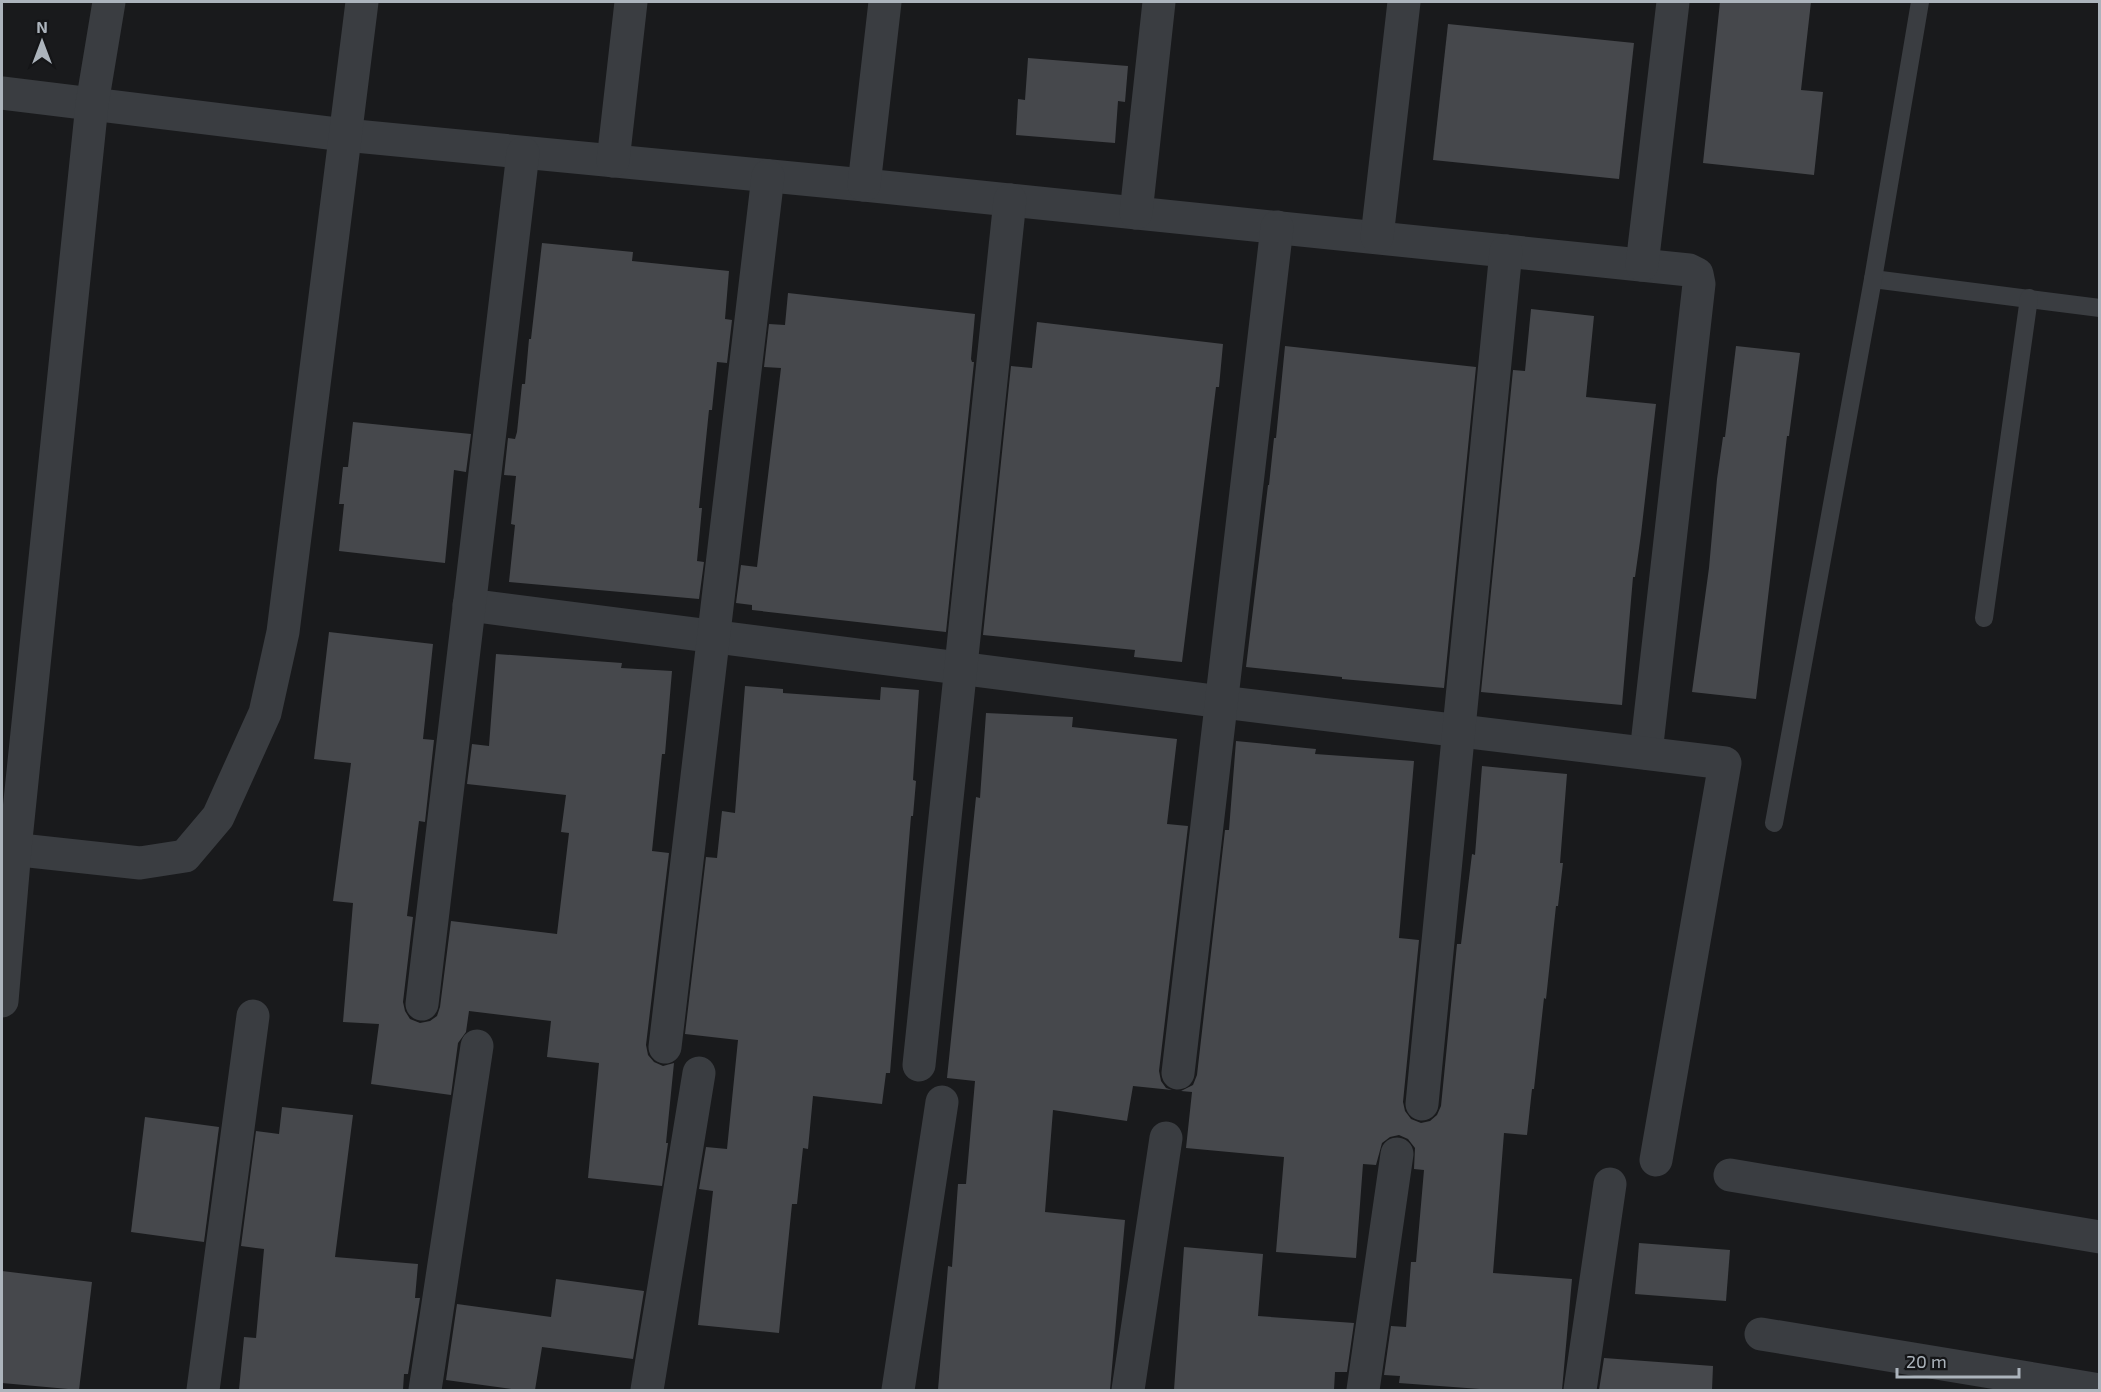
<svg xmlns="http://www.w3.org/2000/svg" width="2101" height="1392" font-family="'Exo 2',sans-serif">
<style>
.building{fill:#46484c}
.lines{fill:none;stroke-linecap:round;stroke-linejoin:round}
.service{stroke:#3a3d41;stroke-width:18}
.minor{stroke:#3a3d41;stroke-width:33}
</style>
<rect width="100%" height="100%" fill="#191a1c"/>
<g class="building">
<polygon points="1720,2 1811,2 1801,90 1823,92 1814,175 1703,163"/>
<polygon points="1448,24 1634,43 1619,179 1433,160"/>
<polygon points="1028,58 1128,66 1125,102 1118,101 1115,143 1016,135 1018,99 1025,100"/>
<polygon points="542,243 633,252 632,261 729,271 725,319 732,320 727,363 717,362 712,410 709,410 699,508 702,508 697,561 704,562 699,599 509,582 515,525 511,524 516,476 504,475 508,438 515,439 517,432 522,384 525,384 529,339 531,339"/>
<polygon points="788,293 975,314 971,359 972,362 974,362 946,632 752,610 752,605 736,603 741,565 757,567 781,368 764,367 769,324 785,325"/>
<polygon points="1531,309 1594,316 1586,397 1656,404 1641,534 1635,577 1633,577 1622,705 1481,692 1513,370 1525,371"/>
<polygon points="1037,322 1223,344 1219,387 1216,387 1182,662 1134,657 1135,650 983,635 1011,366 1032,368"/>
<polygon points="1285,346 1476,367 1444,688 1342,679 1342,677 1246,667 1268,485 1269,485 1274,438 1276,438"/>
<polygon points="1736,346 1800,353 1789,436 1787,436 1756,699 1692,692 1709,568 1717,479 1723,437 1725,437"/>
<polygon points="353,422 471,434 466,472 454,470 445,563 339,551 344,504 339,504 343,467 348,467"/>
<polygon points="329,632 433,644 423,739 434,740 425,822 419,821 407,916 413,917 403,1002 405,1011 410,1019 420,1023 430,1021 437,1016 440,1007 451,921 557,934 569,833 561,832 566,795 467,784 472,744 489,746 496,654 622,663 621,668 672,671 665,754 662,754 652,851 669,853 646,1045 648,1055 654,1062 663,1066 674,1063 666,1143 668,1143 662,1186 588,1178 599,1063 547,1057 551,1021 469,1011 466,1032 458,1043 451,1095 371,1084 379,1024 343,1022 353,903 333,901 351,763 314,759"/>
<polygon points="745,686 783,689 783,693 880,700 881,687 919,690 913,780 916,781 913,816 911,816 890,1073 886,1073 882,1104 813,1096 808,1149 803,1148 797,1204 792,1204 779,1333 698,1325 713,1191 699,1189 706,1147 727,1149 738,1040 685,1034 706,857 717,858 722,811 735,813"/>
<polygon points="986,713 1073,717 1072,727 1177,739 1167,824 1188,826 1159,1071 1161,1081 1166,1088 1172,1090 1133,1086 1127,1121 1053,1110 1045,1212 1125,1220 1110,1390 938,1390 948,1266 952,1267 958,1184 966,1184 975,1081 947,1078 976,797 980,798"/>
<polygon points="1236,741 1316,749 1315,754 1414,761 1399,938 1419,940 1403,1102 1405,1111 1411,1119 1421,1123 1430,1121 1437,1115 1441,1106 1457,944 1461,944 1472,854 1475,855 1482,766 1567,774 1560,863 1563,863 1558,906 1556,906 1546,999 1544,998 1534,1089 1532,1089 1527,1135 1504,1133 1493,1273 1572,1279 1562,1390 1480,1390 1480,1389 1399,1383 1400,1376 1384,1375 1391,1326 1406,1327 1411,1262 1416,1262 1424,1170 1414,1169 1415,1148 1408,1139 1399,1135 1390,1137 1382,1143 1376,1165 1363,1164 1356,1258 1276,1252 1284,1157 1186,1148 1192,1092 1181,1091 1193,1085 1197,1075 1225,830 1229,830"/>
<polygon points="282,1107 353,1115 335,1257 418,1264 415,1298 420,1298 408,1374 404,1374 403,1390 239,1390 244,1337 256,1338 264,1249 241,1246 256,1131 279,1134"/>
<polygon points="145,1117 219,1127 204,1242 131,1232"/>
<polygon points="1639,1243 1730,1250 1726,1301 1635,1294"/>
<polygon points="1184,1247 1263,1254 1258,1316 1354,1323 1347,1372 1335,1372 1334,1390 1174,1390"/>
<polygon points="2,1271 92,1282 79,1390 2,1383"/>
<polygon points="556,1279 644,1291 633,1359 542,1347 535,1390 519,1390 446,1380 457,1304 551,1317"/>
<polygon points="1604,1358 1713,1366 1712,1390 1599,1390"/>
</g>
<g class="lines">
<g class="service">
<polyline points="1873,279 2100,308"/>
<polyline points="1984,618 2029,298"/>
<polyline points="1774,823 1873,279 1920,2"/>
</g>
<g class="minor">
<polyline points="2,93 345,135 864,185 1689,270 1697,274 1699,284 1646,753"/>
<polyline points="613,161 631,2"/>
<polyline points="864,185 885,2"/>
<polyline points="1136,213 1159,2"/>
<polyline points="1377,237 1404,2"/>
<polyline points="1642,265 1673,2"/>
<polyline points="469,605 1222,702 1725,763 1656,1160"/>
<polyline points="2,848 140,863 185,856 218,817 265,713 283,632 362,2"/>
<polyline points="2,1001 15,849 92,104 109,2"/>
<polyline points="422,1004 523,153"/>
<polyline points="665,1047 768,176"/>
<polyline points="919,1065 1010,200"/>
<polyline points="1178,1073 1277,227"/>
<polyline points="1422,1104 1506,251"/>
<polyline points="1730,1175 2100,1237"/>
<polyline points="1761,1334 2100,1390"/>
<polyline points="203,1390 253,1016"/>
<polyline points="425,1390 477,1046"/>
<polyline points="647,1390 699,1073"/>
<polyline points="898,1390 942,1102"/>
<polyline points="1128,1390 1166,1138"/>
<polyline points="1363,1390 1397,1154"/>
<polyline points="1580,1390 1610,1184"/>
</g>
</g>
<rect width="2101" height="1392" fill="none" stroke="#acb4bc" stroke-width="6"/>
<g transform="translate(42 42)" stroke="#141517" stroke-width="4.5" paint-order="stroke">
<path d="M0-4.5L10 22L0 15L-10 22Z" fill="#acb4bc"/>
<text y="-9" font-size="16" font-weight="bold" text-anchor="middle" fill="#acb4bc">N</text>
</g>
<path d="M1897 1368v9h122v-9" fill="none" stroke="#acb4bc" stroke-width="3"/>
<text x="1906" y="1368" font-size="18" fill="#acb4bc" stroke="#141517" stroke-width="4.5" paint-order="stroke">20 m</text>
</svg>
